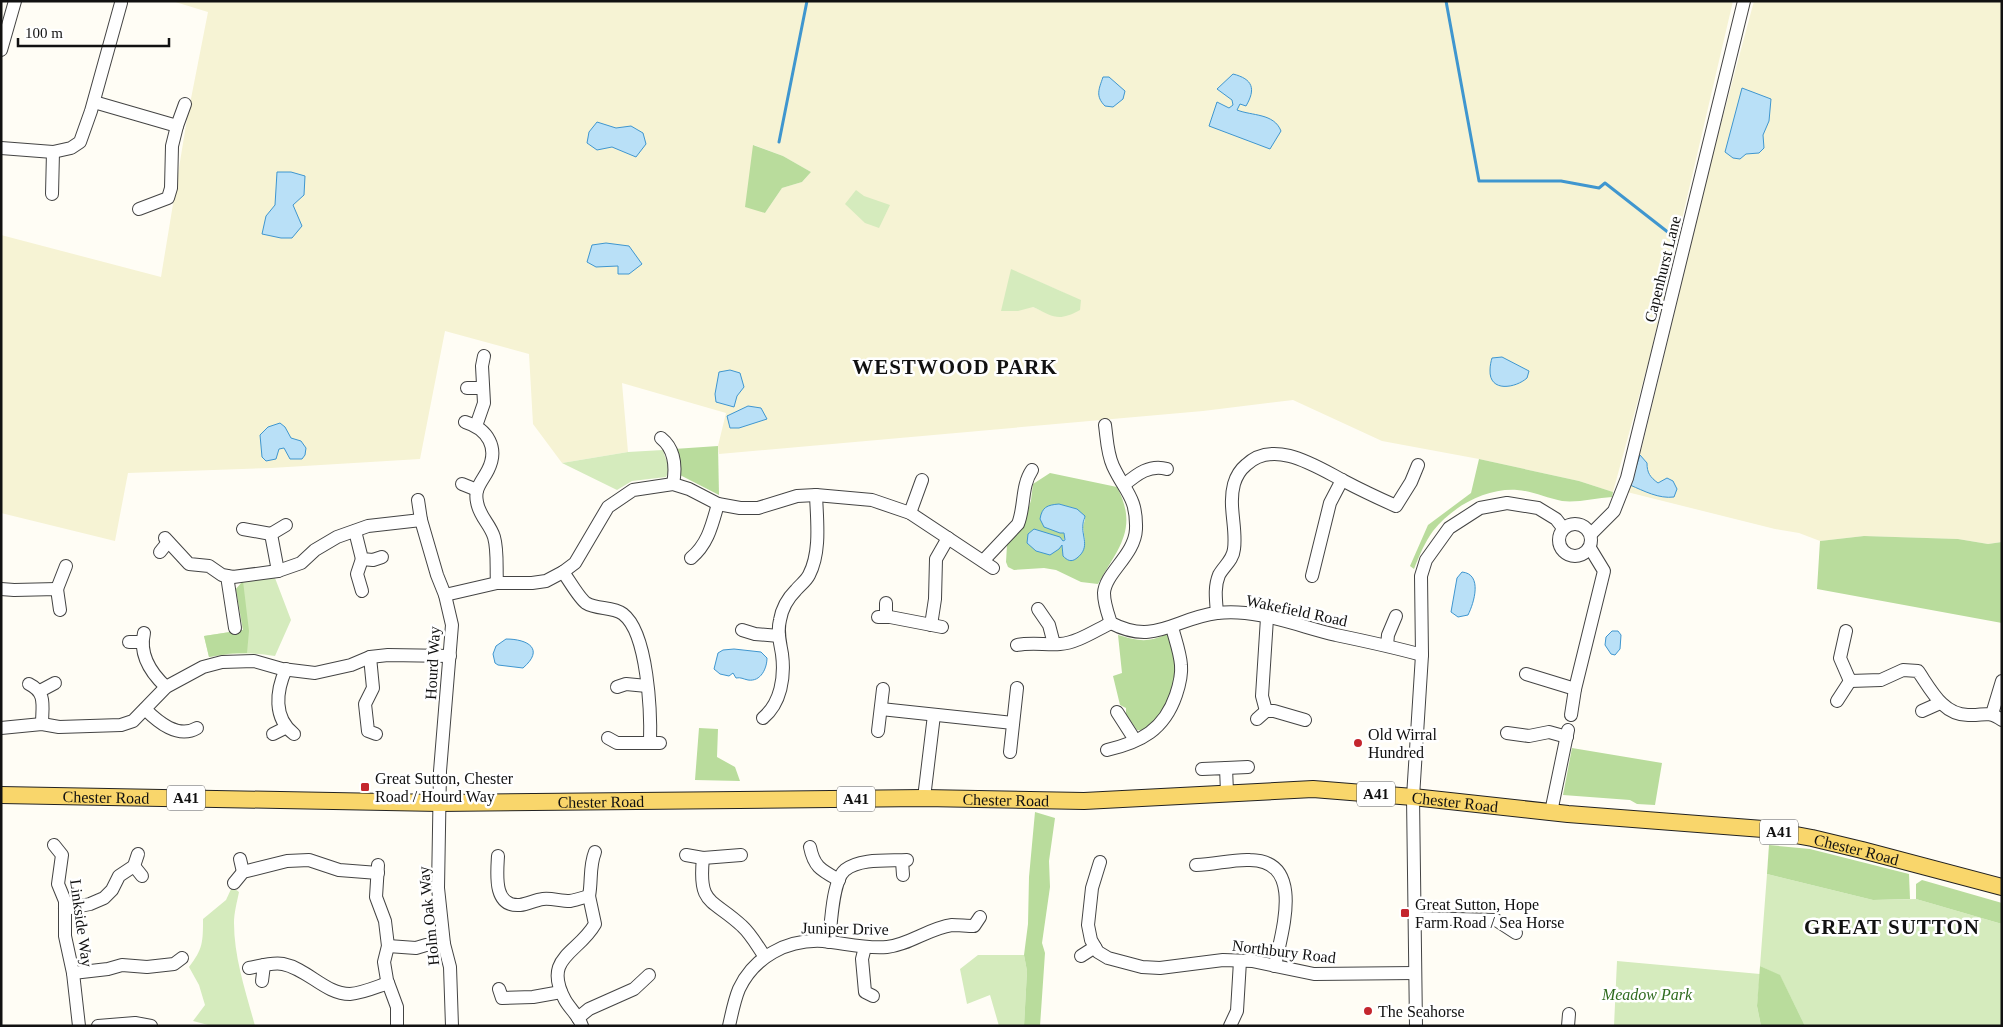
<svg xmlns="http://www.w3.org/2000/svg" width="2003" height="1027" font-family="Georgia,serif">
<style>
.farmland{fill:#f6f3d4;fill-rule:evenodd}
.green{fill:#d5ebbd}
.forest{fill:#b9dc9c;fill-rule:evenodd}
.water{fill:#b9e0f7;stroke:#3f96cf}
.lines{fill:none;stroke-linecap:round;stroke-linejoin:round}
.stream{stroke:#3f96cf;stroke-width:3}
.minor-casing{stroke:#444;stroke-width:14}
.major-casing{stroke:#222;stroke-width:18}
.minor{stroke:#fff;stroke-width:12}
.major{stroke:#f9d66b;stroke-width:16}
.poi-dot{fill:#c4262e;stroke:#fff;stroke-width:2}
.labels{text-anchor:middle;stroke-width:5;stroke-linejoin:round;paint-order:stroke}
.shield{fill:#fff;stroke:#585858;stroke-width:1}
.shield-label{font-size:15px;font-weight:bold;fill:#111}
.street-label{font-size:16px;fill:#111;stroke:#fff}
.poi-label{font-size:16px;fill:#111;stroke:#fff;text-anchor:start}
.park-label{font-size:16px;font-style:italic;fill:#2f6b1f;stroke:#fff}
.district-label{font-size:21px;font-weight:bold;letter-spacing:1px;fill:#111;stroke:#fff}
</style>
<rect width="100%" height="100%" fill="#fffdf5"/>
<g class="farmland">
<path d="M172 1H1733L1650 356 1613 492 1579 481 1479 459 1382 441 1293 400 1203 411 719 454 718 446 726 413 622 383 628 452 562 463 533 424 529 354 445 331 420 459 271 468 128 473 115 541 1 513V235L161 277 187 119 208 12ZM754 145 783 156 811 172 802 182 782 188 765 213ZM1011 270 1058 290 1081 301 1042 311 1033 307Z"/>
<polygon points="1754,1 2002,1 2002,542 1988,544 1958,539 1864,536 1820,541 1799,533 1775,529 1627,492 1642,447 1711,161"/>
</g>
<g class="green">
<polygon points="856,190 864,196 890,205 879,228 865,223 845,204"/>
<path d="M1011 269 1081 300 1080 310C1058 322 1054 317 1033 307L1018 311H1001Z"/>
<path d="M663 450C665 459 672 468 666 477L632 481 617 490 562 463 628 452Z"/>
<path d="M275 578 291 620 275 656C252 652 232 653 209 657L204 636 243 630 236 589 243 581Z"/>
<polygon points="1767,874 1873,900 1916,899 2002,924 2002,1026 1805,1026 1780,976 1760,966"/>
<path d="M232 887 239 892C237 902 234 913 234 923 234 958 246 992 255 1026H212L193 1021 205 1005 199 985 189 967C203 949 203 942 203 919L226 900Z"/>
<polygon points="978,955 1024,955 1027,971 1024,1026 999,1026 990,995 967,1004 960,969"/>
<polygon points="1617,961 1760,974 1757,1006 1761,1026 1614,1026"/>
</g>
<g class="forest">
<polygon points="753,145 783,156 811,172 802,182 782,188 765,213 745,207"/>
<polygon points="718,446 719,495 680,475 674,449"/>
<path d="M1479 459 1579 481 1613 492 1612 497C1596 498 1577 503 1562 501 1546 498 1533 491 1517 490 1485 488 1452 507 1433 531 1425 542 1419 556 1414 569L1410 566 1428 525 1471 493Z"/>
<path d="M1050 473 1117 487C1139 529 1118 548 1098 584L1081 582 1056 570 1044 568 1014 570 1008 567 1006 562 1007 545 1023 528 1031 500 1033 484ZM1059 504 1077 509 1085 519 1083 527 1085 542 1062 552V544L1065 537 1053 505Z"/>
<polygon points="1864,536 1958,539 1988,544 2002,542 2002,623 1817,589 1820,541"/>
<polygon points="243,581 249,631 247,653 233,653 209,657 204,636 243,630 236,589"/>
<path d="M1167 634C1182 670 1176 706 1145 731L1137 730 1126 714V708L1120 705 1113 676 1122 673 1118 635C1138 641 1148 643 1167 634Z"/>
<polygon points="699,728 718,729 717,757 735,767 740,781 695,780"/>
<polygon points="1572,748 1662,763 1655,805 1637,804 1630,800 1563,795"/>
<polygon points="1035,812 1055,818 1049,861 1050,887 1042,943 1045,953 1040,1026 1024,1026 1027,971 1024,955 1028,924 1029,877"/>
<polygon points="1769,845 1810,849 1909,874 1910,899 1873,900 1767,874"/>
<polygon points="1922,880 2002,903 2002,924 1916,899 1916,884"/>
<polygon points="1760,966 1780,975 1805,1026 1761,1026 1757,1006"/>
</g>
<g class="water">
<path d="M1233 74C1253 79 1256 89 1246 106L1240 104 1237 110C1252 116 1274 113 1281 131L1270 149 1209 126 1217 102 1229 108 1233 105 1232 100 1217 89Z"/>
<path d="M1103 77H1109L1125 91 1123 99 1113 107 1105 106C1095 96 1099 89 1103 77Z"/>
<polygon points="1742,88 1771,99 1769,121 1763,135 1764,148 1759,153 1746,154 1740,159 1733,158 1725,152"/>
<polygon points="597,122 616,128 631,126 643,133 646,144 636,157 612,147 597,150 587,143 589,132"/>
<polygon points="277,172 291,172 305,176 304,195 293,205 302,226 292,238 281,238 262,234 266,216 275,205"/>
<polygon points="606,243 629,246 642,264 629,274 618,274 618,266 596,267 587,262 592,245"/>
<path d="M1502 357 1529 371 1527 378C1516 388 1489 393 1490 370 1490 366 1491 361 1492 358Z"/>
<polygon points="730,370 740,373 744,387 737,396 734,407 716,402 715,394 719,372"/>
<polygon points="748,406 761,408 767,419 739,428 730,428 727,416"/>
<polygon points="280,423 285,427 291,438 301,441 306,448 305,455 302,459 290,459 284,448 279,449 276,459 266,461 262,457 260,435 268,427"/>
<path d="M1640 455 1647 463C1647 473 1650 477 1658 483L1667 478 1673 481 1677 489 1674 497C1659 499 1644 491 1630 485Z"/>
<path d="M1059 504 1077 509 1085 516C1085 518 1083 521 1083 524 1081 536 1091 547 1077 558 1071 563 1067 560 1063 556L1062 545 1059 549 1050 555 1036 551 1027 543 1028 534 1034 529 1060 537 1063 541 1065 540 1064 533H1060L1044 527 1040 519C1042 507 1047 505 1059 504Z"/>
<path d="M1462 572C1483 574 1474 603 1468 615L1458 617 1451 612 1457 578Z"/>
<polygon points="1612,631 1618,631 1621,635 1620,649 1615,655 1611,654 1605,645 1606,637"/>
<path d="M506 639C528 639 545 649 523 668L498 665 495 663 493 654 496 646Z"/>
<path d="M734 649 761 652 767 658C767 668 761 682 748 680 743 679 741 677 736 678L733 673 729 676 720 674 714 669 718 653 723 650Z"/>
</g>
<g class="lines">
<g class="stream">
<polyline points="1446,1 1479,181 1561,181 1599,188 1605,183 1669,233"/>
<polyline points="779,142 807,1"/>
</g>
<g class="minor-casing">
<g id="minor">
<polyline points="1,50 15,1"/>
<polyline points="94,102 177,126 172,146 171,188 168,198 139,209"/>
<polyline points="177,126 185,104"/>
<polyline points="1,148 53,152 71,148 80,142 91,111 121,3"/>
<polyline points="52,194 53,152"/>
<polyline points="467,388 483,388"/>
<path d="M465 422C488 429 499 448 488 470 482 482 474 488 477 502 479 516 490 524 494 537 498 551 496 569 497 583"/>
<path d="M1105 425C1107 439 1107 453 1113 466 1125 492 1137 497 1136 529 1135 555 1105 573 1104 593 1104 604 1108 614 1111 623 1155 646 1175 618 1217 613 1256 608 1298 626 1336 635 1365 641 1393 647 1422 655"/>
<polyline points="476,426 484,403 482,366 484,356"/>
<path d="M661 438C676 450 676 468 673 484"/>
<polyline points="462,484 477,490"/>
<path d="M1124 485C1137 474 1150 464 1167 469"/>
<polyline points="418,500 421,520 437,575 445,595 452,625 440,771 438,888 444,944 450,967 452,1026"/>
<polyline points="910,513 922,480"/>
<circle cx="1575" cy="540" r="16"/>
<polyline points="243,529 271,534"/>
<polyline points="355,531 362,559 373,560 382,557"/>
<polyline points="1591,534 1614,511 1627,478 1744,1"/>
<polyline points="165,538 189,564 209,566 222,575 233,577 278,571 301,563 315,550 337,537 368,526 421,520"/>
<polyline points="160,552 168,542"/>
<path d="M691 558C708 544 712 525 718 504"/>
<path d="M983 561 1018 524C1025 507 1021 486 1032 470"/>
<polyline points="278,571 271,534 286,525"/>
<path d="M563 572C569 580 579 598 586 603 597 610 612 606 623 614 648 633 651 713 650 743"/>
<polyline points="227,576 235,628"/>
<polyline points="1312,576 1330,503 1342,480"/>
<polyline points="1,589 14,590 57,589 60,610"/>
<polyline points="57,589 66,566"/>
<polyline points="362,591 357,574 362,559"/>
<polyline points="445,595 497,583 532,583 546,581 563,572 575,563 608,507 633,490 673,484 689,489 718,504 740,508 758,508 797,496 816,495 872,500 910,513 993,568"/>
<polyline points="1038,609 1049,625 1054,644"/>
<path d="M1217 613C1216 600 1214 587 1219 575 1224 566 1233 560 1234 549 1237 528 1228 506 1234 484 1236 477 1240 470 1246 465 1274 438 1317 467 1344 481 1361 490 1378 498 1396 506L1411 482 1418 465"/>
<polyline points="878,617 890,617 942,627"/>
<polyline points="886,617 886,603"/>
<polyline points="931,625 935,599 936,559 948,538"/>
<polyline points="742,630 755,634 779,636"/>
<path d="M1846 631 1840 658 1850 681 1881 680 1903 670 1918 671C1931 690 1943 715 1968 715 1984 716 1987 710 2002 720"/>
<path d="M144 633C139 654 151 673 166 687"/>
<polyline points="129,642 142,642"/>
<path d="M1017 645C1031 642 1046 645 1060 644 1077 643 1096 630 1111 623"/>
<polyline points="1387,645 1388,635 1396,616"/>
<polyline points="370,657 373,688 365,704 368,731 376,734"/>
<path d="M286 669C276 691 273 718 294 734"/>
<polyline points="1526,674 1575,689"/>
<path d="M29 684C47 693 42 706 42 724"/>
<polyline points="617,687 626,684 647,686"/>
<polyline points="40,691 55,683"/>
<polyline points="1837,701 1850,681"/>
<path d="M145 709C158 722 178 739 197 728"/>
<polyline points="881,709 1013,723"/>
<polyline points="1266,711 1262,696 1267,618"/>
<polyline points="1922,711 1940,703"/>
<polyline points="1117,712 1135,740"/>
<polyline points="1992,714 2002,681"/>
<polyline points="1571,715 1575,689 1604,571 1590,548"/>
<path d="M763 718C781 703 785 677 782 654 780 642 777 632 780 620 782 608 788 598 796 590 800 585 806 581 809 575 821 552 817 521 816 495"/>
<polyline points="1257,719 1266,711 1274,711 1305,720"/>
<polyline points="1,728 42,724 59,727 121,725 133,721 166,687 203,667 222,662 254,661 282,669 315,673 351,665 370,657 388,655 450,656"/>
<polyline points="878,731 883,689"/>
<polyline points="1507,733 1529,736 1549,732 1567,737"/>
<polyline points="273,734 285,728"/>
<polyline points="608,738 617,743 660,743"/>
<path d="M1107 750C1141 742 1164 730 1176 695 1179 686 1182 675 1181 665 1180 652 1175 639 1172 627"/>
<polyline points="1010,752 1017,688"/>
<polyline points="1226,768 1248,767"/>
<polyline points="1202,769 1226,768 1227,792"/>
<polyline points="924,798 934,715"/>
<polyline points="1551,812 1568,730"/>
<polyline points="54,845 62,855 58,884 65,901 65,936 73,973 79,1026"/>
<path d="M810 847C814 867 821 870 839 880"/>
<polyline points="686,855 703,858 741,855"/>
<path d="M498 856C497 874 493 907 520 905 528 904 535 900 543 899 552 898 560 901 570 901 576 900 582 898 589 896"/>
<path d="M703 858C698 906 712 898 742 926 751 934 758 947 765 957"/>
<polyline points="240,859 243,872"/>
<polyline points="902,861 903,875"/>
<polyline points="1100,862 1092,888 1088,925 1091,940 1098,952 1108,958 1142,967 1160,968 1223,960 1252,961 1314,974 1415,973"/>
<polyline points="378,865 376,897 385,921 388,946 384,962 387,980 397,1007 397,1025"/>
<path d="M1196 865C1214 865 1232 859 1250 860 1306 861 1281 933 1275 966"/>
<polyline points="134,866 142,876"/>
<polyline points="234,883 243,872 287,861 309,860 339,870 378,873"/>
<path d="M589 896C592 881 589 867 595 852"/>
<polyline points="65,909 90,904 104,898 112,890 119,876 134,866 138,854"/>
<polyline points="1416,918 1496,920 1516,933"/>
<path d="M829 942C831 926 832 881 845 870 860 858 889 861 907 860"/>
<polyline points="388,946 416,948 426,945 444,944"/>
<polyline points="865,947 862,959 865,992 873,996"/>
<polyline points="1081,956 1095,947"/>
<path d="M249 968C260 966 272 962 283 964 308 969 325 994 350 994 363 993 376 987 388 983"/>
<polyline points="73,973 108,969 122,965 147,967 174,964 182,958"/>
<polyline points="262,981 264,965"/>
<polyline points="499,989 502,998 533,997 561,992"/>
<polyline points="578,1018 589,1009 634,989 649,975"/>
<polyline points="98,1026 135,1023 151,1026"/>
<path d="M582 1026C579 1016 570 1009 565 1000 542 957 578 954 595 924L589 896"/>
<path d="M729 1026C732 1013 734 1001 739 989 754 957 787 939 823 941 844 943 865 949 887 947 909 945 929 928 952 925 959 925 967 926 974 926L980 917"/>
<polyline points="1230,1026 1237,1011 1240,961"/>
<polyline points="1416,1026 1413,797 1422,655 1421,576 1426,560 1449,528 1480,508 1507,503 1538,508 1556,519 1563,528"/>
<polyline points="1568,1026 1569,1014"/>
</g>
</g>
<g class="major-casing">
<g id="major">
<path id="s1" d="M1 795 439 803 924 798 1084 801 1313 789 1413 797 1568 814 1763 829 1812 838 1862 850 2002 887"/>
</g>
</g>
<use href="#minor" class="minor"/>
<use href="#major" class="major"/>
</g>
<g class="poi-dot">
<circle cx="1358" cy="743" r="5"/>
<rect x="360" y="782" width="10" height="10" rx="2.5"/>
<rect x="1400" y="908" width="10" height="10" rx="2.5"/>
<circle cx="1368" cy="1011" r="5"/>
</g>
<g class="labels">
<g class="shield">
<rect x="1357" y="781.5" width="38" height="25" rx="4"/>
<rect x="167" y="785.5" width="38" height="25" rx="4"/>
<rect x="837" y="786.5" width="38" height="25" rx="4"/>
<rect x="1760" y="819.5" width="38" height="25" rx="4"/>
</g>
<g class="shield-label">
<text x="1376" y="799">A41</text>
<text x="186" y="803">A41</text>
<text x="856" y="804">A41</text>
<text x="1779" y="837">A41</text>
</g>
<g class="street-label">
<text transform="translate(1662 269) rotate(-76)" y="6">Capenhurst Lane</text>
<text transform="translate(1297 610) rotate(12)" y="6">Wakefield Road</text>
<text transform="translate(432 663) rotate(-87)" y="6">Hourd Way</text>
<text dy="6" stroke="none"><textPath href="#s1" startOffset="105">Chester Road</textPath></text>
<text dy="6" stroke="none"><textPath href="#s1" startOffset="1005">Chester Road</textPath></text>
<text dy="6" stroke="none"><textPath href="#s1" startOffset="600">Chester Road</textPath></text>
<text dy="6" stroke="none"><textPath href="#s1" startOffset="1455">Chester Road</textPath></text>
<text dy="6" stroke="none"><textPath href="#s1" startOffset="1860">Chester Road</textPath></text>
<text transform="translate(428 916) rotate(-96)" y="6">Holm Oak Way</text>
<text transform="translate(82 923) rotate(82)" y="6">Linkside Way</text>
<text transform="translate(845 928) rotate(1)" y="6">Juniper Drive</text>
<text transform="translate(1284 951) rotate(7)" y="6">Northbury Road</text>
</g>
<g class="poi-label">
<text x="1368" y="740">Old Wirral<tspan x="1368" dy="18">Hundred</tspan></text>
<text x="375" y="784">Great Sutton, Chester<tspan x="375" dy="18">Road / Hourd Way</tspan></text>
<text x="1415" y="910">Great Sutton, Hope<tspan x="1415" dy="18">Farm Road / Sea Horse</tspan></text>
<text x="1378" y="1017">The Seahorse</text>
</g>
<g class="park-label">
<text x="1647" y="1000">Meadow Park</text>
</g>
<g class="district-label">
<text x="955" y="374">WESTWOOD PARK</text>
<text x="1892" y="934">GREAT SUTTON</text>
</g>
</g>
<rect width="2003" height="1027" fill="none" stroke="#111111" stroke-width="5"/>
<path d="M18 38v8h151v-8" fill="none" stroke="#111111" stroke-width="2.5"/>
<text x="25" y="38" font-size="15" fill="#111111" stroke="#ffffff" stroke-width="4" paint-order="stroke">100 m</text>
</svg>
